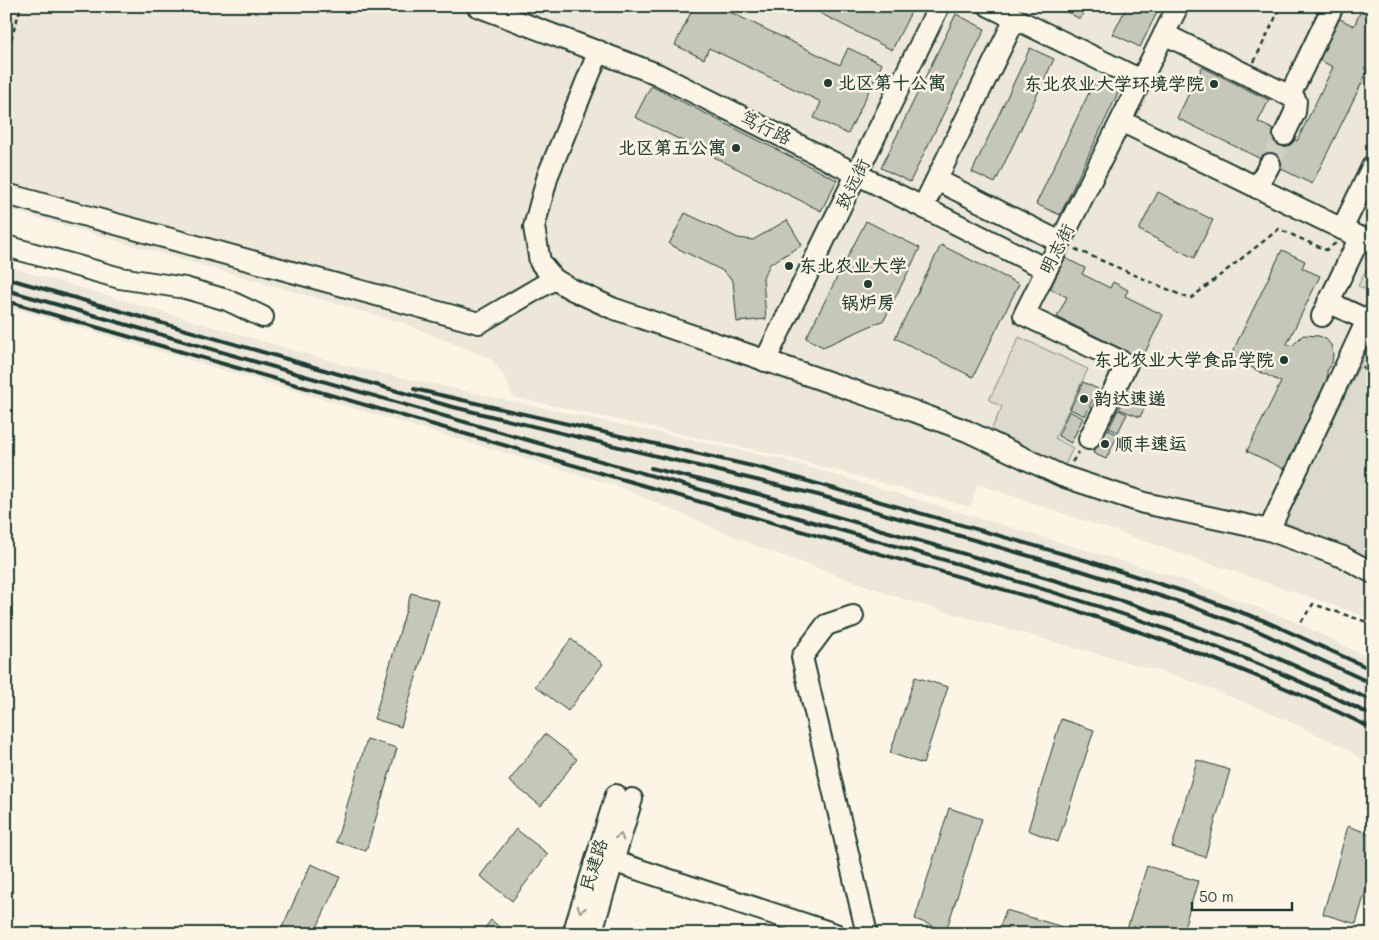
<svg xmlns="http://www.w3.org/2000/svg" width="1379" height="940" font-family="Mali,'LXGW WenKai TC',sans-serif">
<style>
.built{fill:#ece7d8}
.green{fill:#dcdacc;stroke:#7e8c80}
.building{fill:#c5c7b9;stroke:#1f3d34}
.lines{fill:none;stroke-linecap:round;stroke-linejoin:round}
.minor-tunnel{stroke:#d0d0c2;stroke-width:20;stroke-dasharray:20 10;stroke-linecap:butt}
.minor-casing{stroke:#1f3d34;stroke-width:24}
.path{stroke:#1f3d34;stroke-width:2.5;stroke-dasharray:5 4;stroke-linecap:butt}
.minor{stroke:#fcf5e5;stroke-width:20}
.rail{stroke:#1f3d34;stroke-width:4}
.oneway{stroke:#8e998c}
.poi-dot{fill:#1f3d34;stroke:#fcf5e5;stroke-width:2}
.labels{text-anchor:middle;stroke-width:5;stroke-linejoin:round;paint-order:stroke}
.poi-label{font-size:18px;font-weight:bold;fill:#1f3d34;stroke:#fcf5e5;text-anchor:start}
.street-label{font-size:18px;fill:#1f3d34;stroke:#fcf5e5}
</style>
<rect width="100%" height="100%" fill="#fcf5e5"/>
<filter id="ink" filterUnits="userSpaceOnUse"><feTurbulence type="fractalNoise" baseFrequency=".02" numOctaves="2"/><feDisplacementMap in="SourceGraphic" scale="10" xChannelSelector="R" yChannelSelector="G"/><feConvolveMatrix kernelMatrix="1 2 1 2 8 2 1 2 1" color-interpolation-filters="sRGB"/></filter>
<g filter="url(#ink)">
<g class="built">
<polygon points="6,6 1373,6 1373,619 977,484 971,507 782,456 513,397 503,374 491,359 403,323 6,209"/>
<polygon points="6,266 344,365 785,460 1179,578 1296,622 1373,660 1373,766 1340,745 1261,709 1180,677 915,603 759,547 617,486 6,306"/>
</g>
<g class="green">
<polygon points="1373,256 1373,293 1358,286"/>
<polygon points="1019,337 1088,369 1055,438 1073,448 1064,467 990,432 1002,407 989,400"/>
<polygon points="1373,338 1373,559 1284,522"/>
</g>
<g class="building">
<polygon points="694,6 730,6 728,11 840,65 848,48 882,64 848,134 814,118 821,102 709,48 704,59 675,45"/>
<polygon points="806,6 914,6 892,50"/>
<polygon points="1056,6 1086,6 1080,19"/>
<polygon points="1127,6 1160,6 1140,47 1113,34"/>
<polygon points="1363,6 1373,6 1373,60 1312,184 1177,118 1202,67 1269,100 1258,122 1297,141 1333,67 1317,59 1338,18 1354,26"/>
<polygon points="956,14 985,29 910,182 881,168"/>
<polygon points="1030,48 1054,59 995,183 972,172"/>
<polygon points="1095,80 1119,91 1060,215 1036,204"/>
<polygon points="651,86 837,180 821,211 635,117"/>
<polygon points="1158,192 1213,220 1194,258 1139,230"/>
<polygon points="685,213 738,238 753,240 787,220 802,245 770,264 763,278 766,319 737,322 733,281 723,271 669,244"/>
<polygon points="866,221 920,248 884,320 823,347 806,338"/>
<polygon points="941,245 1019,284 973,377 895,338"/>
<polygon points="1282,250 1305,261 1302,268 1320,276 1287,344 1292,346 1303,335 1319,336 1326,339 1331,345 1333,354 1332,363 1327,371 1328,395 1317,417 1311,414 1284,469 1247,451 1281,382 1230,357"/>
<polygon points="1065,258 1085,268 1082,274 1110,288 1113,282 1128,290 1125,296 1163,315 1142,359 1057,317 1067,297 1050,289"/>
<polygon points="1083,382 1098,389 1085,416 1070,409"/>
<polygon points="1128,390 1137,394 1135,398 1147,403 1140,417 1119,409"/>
<polygon points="1118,410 1127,414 1118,432 1109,428"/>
<polygon points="1069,411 1083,418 1071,443 1058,436"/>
<polygon points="1105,428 1118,435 1106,459 1093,453"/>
<polygon points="411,593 439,601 401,727 374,719"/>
<polygon points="571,639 603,664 568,711 535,686"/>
<polygon points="915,677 948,687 923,764 890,753"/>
<polygon points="1061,719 1094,730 1058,842 1028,830"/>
<polygon points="545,734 577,759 541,806 509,781"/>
<polygon points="367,739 397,748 366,851 336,842"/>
<polygon points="1197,760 1230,770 1205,857 1172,847"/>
<polygon points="949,808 982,819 946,931 915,919"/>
<polygon points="1348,826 1373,835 1373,865 1356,924 1323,914"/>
<polygon points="516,829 548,854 512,901 480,876"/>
<polygon points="311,864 340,877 314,934 279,934"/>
<polygon points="1147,866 1198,881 1182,934 1144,934 1127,929"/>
<polygon points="1006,910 1086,934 997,934"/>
<polygon points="491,920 508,934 480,934"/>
</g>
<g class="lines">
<polyline class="minor-tunnel" points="1270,164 1284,135"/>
<g class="minor-casing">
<g id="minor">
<polyline points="477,6 657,74 1046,269"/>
<polyline points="989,6 1141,80"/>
<polyline points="1164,34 1294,98 1296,101 1295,112 1284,135"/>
<polyline points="599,51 548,175 534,227 540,262 554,279 571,289 612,308 916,412 967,431 1062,476 1144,503 1269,530 1343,557 1373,573"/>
<polyline points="1290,95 1333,6"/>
<polyline points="1121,121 1373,244"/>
<polyline points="937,180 1060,242"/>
<polyline points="1257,188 1270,164"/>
<polyline points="6,194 479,323 554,279"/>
<polyline points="923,207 1015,19"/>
<polyline points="1342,229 1373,165"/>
<polyline points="6,246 120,278 185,288 227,300 263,317"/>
<polyline points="1322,316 1360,237"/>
<polyline points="765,361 939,6"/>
<polyline points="1089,439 1127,364 1024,315 1178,6"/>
<polyline points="1269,530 1367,320 1328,302"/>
<polyline points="853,616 826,625 802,657 867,934"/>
<polyline points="597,856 835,934"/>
<polyline points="573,934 616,795"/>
<polyline points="591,934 632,799"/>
</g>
</g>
<g class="path">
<polyline points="6,57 21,6"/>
<polyline points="1254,62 1281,6"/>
<polyline points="1075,249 1190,299 1279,229 1326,250 1336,243"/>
<polyline points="1363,366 1373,382"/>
<polyline points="1072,462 1079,452"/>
<polyline points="1301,622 1313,604 1373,624"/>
</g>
<use href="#minor" class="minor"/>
<g class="rail">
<polyline points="6,278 449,406 818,495 1085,572 1182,603 1260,632 1373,684"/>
<path d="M6 290C274 366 542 442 809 521 1000 577 1194 625 1373 716"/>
<path d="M6 301 1074 610C1177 643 1276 680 1373 729"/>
<polyline points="414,389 765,469 1088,561 1185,592 1265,621 1373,670"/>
<polyline points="651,468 762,495 1081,588 1177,619 1255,648 1373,701"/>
</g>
</g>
<defs><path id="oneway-chevron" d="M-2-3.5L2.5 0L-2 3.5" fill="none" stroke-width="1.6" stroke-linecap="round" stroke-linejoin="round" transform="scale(1.25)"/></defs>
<g class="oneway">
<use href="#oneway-chevron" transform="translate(620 837) rotate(-73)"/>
<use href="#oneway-chevron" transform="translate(581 909) rotate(107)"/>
</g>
</g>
<g class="poi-dot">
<circle cx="828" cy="83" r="5"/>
<circle cx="1214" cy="84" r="5"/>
<circle cx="736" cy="148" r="5"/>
<circle cx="789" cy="266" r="5"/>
<circle cx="868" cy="284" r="5"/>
<circle cx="1284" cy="360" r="5"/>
<circle cx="1084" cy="399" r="5"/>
<circle cx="1105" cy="444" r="5"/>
</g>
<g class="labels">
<g class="poi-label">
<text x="838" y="89">北区第十公寓</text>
<text x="1204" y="90" text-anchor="end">东北农业大学环境学院</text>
<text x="726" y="154" text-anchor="end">北区第五公寓</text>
<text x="799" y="272">东北农业大学</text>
<text x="868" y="309" text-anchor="middle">锅炉房</text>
<text x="1274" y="366" text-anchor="end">东北农业大学食品学院</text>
<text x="1094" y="405">韵达速递</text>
<text x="1115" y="450">顺丰速运</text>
</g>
<g class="street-label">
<text transform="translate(766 128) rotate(26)" y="6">笃行路</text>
<text transform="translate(853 184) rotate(-64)" y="6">致远街</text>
<text transform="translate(1057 249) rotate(-63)" y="6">明志街</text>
<text transform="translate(594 865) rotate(-73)" y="6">民建路</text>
</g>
</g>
<rect width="1379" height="940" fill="none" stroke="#fcf5e5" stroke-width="25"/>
<rect x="12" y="12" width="1354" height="915" fill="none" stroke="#1f3d34" stroke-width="2" filter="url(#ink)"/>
<path d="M1192 902v8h100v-8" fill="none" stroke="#1f3d34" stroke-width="2.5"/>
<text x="1199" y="902" font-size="15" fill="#1f3d34" stroke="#fcf5e5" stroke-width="4" paint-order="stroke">50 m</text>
</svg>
